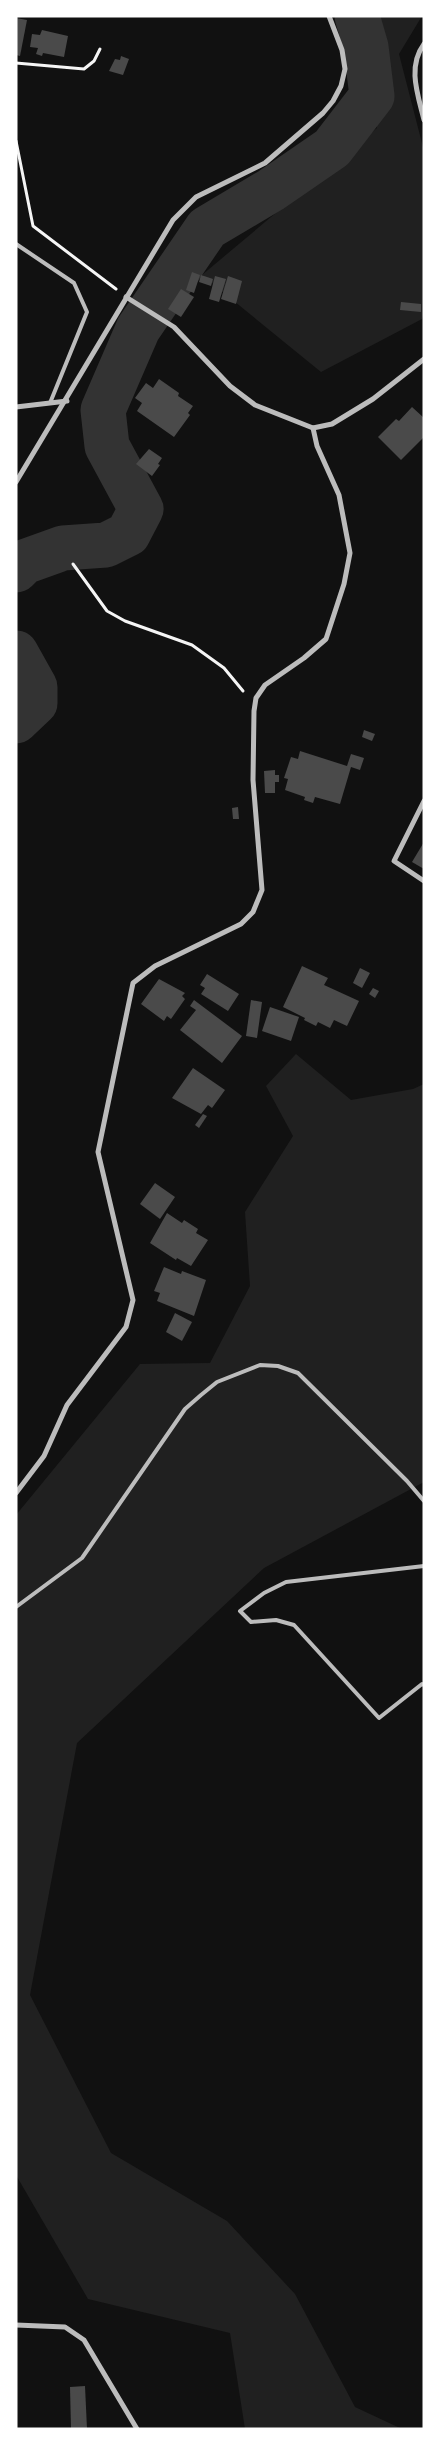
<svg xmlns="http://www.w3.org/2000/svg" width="440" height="2445" font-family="'Zilla Slab',serif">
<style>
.green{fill:#202020}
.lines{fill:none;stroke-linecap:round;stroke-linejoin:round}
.river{stroke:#333;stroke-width:45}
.building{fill:#4a4a4a}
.path{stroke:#f5f5f5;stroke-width:3}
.service{stroke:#bcbcbc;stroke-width:4}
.minor{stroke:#bcbcbc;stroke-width:5}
</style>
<rect width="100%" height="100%" fill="#111"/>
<g class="green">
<polygon points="366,16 422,16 399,54 424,151 424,313 422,319 321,372 202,275 377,128"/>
<polygon points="296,1054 351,1100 413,1089 424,1084 424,1482 264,1568 77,1743 30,1995 111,2153 227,2221 295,2294 355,2407 402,2429 245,2429 230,2333 88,2299 16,2175 16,1515 140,1364 210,1363 250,1286 245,1212 293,1136 266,1086"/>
</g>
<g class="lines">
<g class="river">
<polyline points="16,570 24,562 63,548 106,545 128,534 141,509 107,446 103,410 138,329 207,228 271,190 332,148 372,96 366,47 357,16"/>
<polyline points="16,653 35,687 35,703 16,721"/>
</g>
</g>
<g class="building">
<polygon points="16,18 27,20 20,56 16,55"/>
<polygon points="42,30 68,36 64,57 43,53 42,56 36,54 38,48 30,47 32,34 40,35"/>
<polygon points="121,56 129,59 123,75 109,71 115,59 120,60"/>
<polygon points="192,272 200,275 194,293 186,290"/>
<polygon points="201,275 213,279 211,286 199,282"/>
<polygon points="215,276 226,279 219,302 209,299"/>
<polygon points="228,276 242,281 236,304 221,299"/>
<polygon points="181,289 194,297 181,317 168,309"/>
<polygon points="401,302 421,304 421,312 400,310"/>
<polygon points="159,379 179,393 178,396 193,406 188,413 190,415 174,437 137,411 142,403 135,398 146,383 153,388"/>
<polygon points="412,407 424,418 424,437 401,460 378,437 396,419 399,421"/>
<polygon points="149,449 162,458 158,464 160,465 152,476 136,464"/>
<polygon points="364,730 375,734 372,741 362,737"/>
<polygon points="300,751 347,766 351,754 364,758 360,770 351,767 340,804 315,797 313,803 304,800 305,797 285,790 288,779 284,778 291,757 298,759"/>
<polygon points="275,770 275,775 279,775 279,782 275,782 275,793 265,793 264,771"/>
<polygon points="238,807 239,819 233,819 232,808"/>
<polygon points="424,842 424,869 412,862"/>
<polygon points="302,966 328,978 324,985 359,1001 347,1026 334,1020 330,1028 318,1022 316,1026 304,1020 305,1018 283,1007"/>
<polygon points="360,968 370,973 362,988 353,983"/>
<polygon points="207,974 239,994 228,1011 201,994 205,988 200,985"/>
<polygon points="159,979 185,993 182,996 185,999 171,1019 167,1016 164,1021 141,1004"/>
<polygon points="373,988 379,991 375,998 369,994"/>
<polygon points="194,1000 242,1036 222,1063 180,1030 196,1010 190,1006"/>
<polygon points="251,1000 262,1002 257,1038 246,1036"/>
<polygon points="270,1007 299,1017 291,1041 262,1031"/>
<polygon points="193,1068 225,1090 212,1108 208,1105 201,1114 172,1098"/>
<polygon points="203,1114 207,1116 199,1128 195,1125"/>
<polygon points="155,1183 175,1197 160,1219 140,1204"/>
<polygon points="167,1213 182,1223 184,1220 198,1229 196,1233 208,1240 191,1266 177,1258 176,1260 150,1243"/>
<polygon points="164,1267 181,1274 182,1271 206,1280 194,1316 157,1301 160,1293 154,1291"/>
<polygon points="175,1313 192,1322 182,1341 166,1332"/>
<polygon points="85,2386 87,2429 71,2429 70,2387"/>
</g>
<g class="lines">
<g class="path">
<polyline points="16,63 84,69 94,61 100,49"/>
<polyline points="16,141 33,226 116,289"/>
<polyline points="73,564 107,611 125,621 192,645 224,668 243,691"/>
</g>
<g class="service">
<polyline points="16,244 74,283 87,312 50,403"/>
<polyline points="424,1566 286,1582 264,1593 240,1611 251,1622 276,1620 294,1625 379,1718 422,1684 424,1685"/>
<polyline points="16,1607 82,1558 185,1409 201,1395 217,1382 260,1365 278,1366 298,1373 407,1481 424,1501"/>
</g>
<g class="minor">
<path d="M424 44C407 67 418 95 424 120"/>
<polyline points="126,297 174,327 230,386 255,405 313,428 332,424 373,399 424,359"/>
<polyline points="16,407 67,401"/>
<polyline points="16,482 173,220 196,197 265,163 323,113 333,101 341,86 345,69 342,50 329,16"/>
<polyline points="424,801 394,861 424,881"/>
<polyline points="16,1493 44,1456 67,1405 126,1327 133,1300 98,1152 133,983 155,966 241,924 253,912 262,890 253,780 254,711 256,698 265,685 304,658 326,639 344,584 350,553 339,495 317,446 313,428"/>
<polyline points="16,2325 65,2327 84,2340 137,2429"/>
</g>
</g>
<rect width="440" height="2445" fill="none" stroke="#ffffff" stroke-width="35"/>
</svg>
